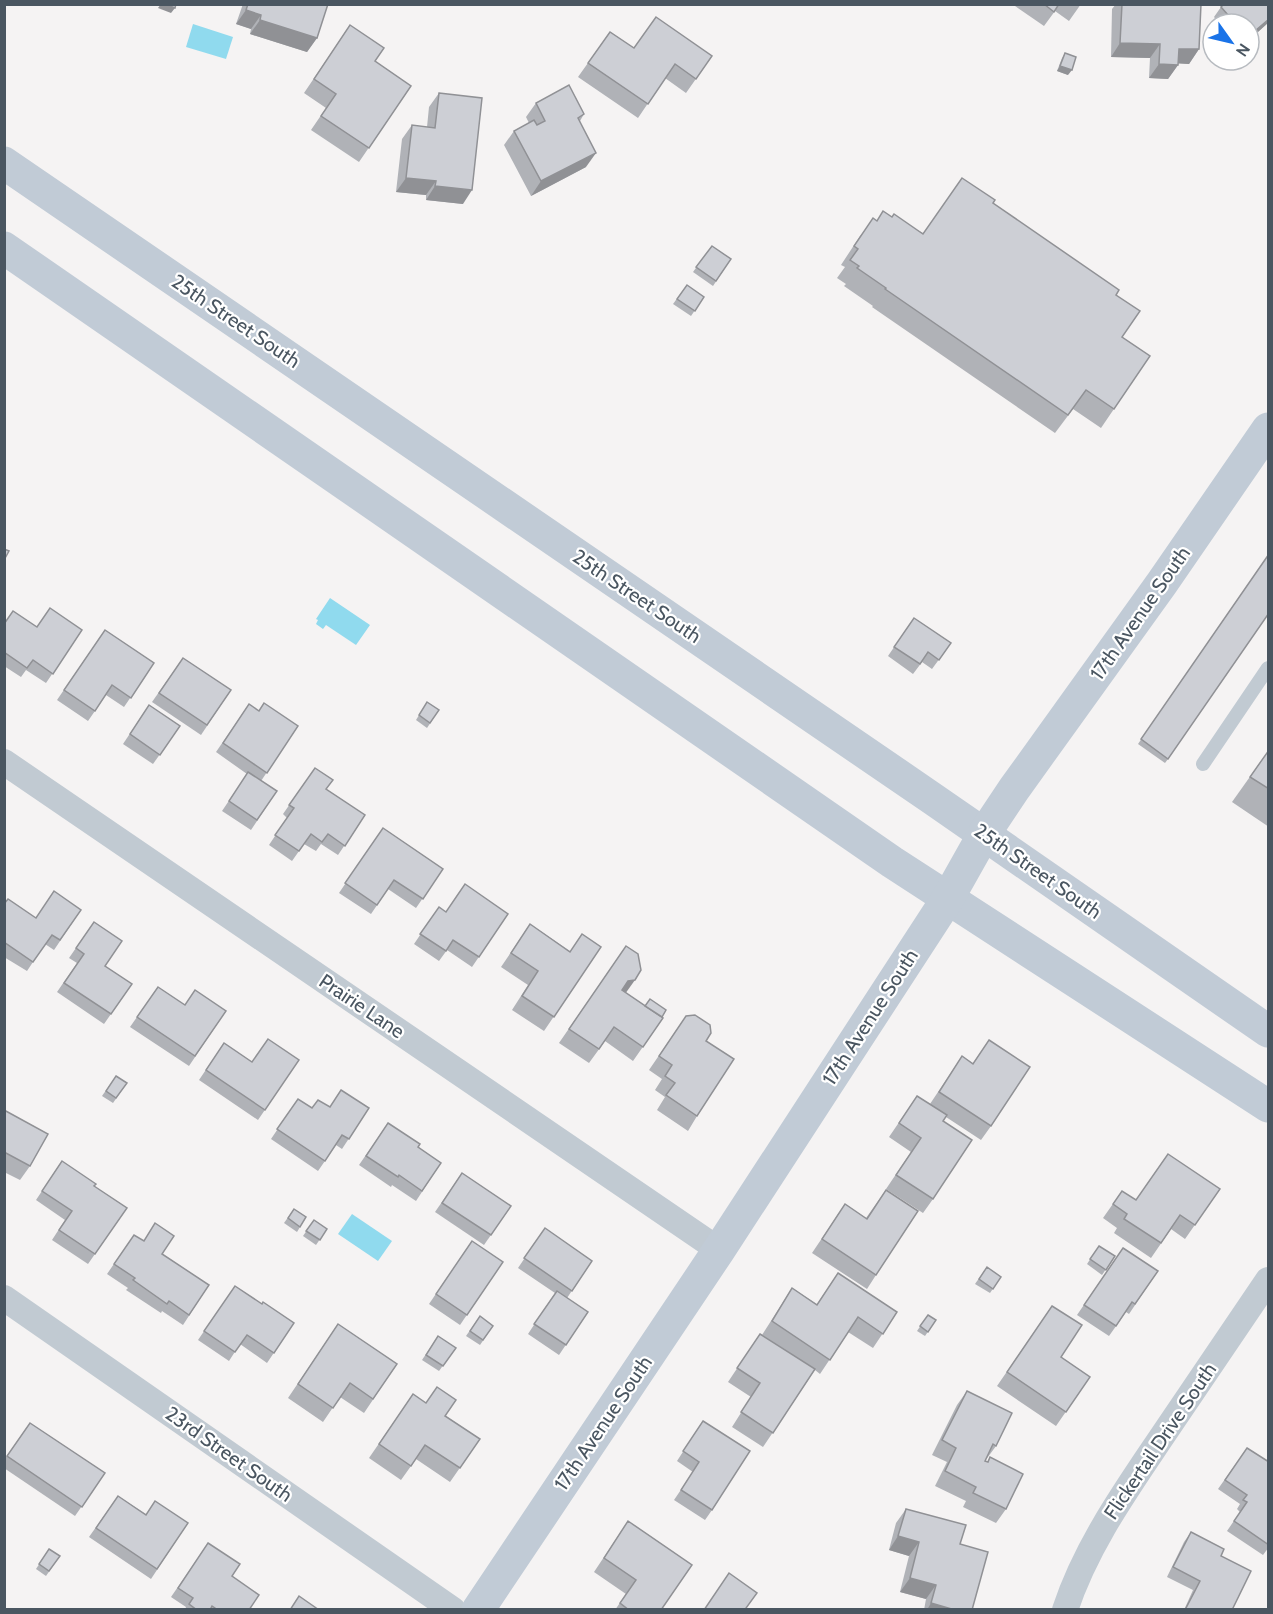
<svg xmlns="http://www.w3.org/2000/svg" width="1273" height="1614" font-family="Cabin,sans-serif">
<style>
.water{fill:#90daee}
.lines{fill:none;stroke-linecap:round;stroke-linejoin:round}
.lane{stroke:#c1cad2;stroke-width:14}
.street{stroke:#c1cad2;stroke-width:26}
.secondary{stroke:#c1cbd6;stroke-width:33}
.wall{fill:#b0b2b7}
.shaded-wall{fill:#909195}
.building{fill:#cdcfd5;stroke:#909195;stroke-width:1.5}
.labels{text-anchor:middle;stroke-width:4.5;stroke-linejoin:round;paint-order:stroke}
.street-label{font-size:20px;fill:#4a5661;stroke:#fff}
</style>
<rect width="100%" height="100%" fill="#f5f3f3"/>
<g class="water">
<polygon points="193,24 233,37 226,59 186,47"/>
<polygon points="330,598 370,625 356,645 326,625 323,629 316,624 318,620 316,619"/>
<polygon points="352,1214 392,1241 378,1261 338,1234"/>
</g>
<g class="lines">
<polyline class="lane" points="1203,764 1268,668"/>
<g class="street">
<polyline points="4,762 719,1250"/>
<polyline points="4,1298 453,1610"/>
<path d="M1065 1610C1086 1546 1126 1490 1163 1435 1198 1383 1233 1332 1268 1280"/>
</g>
<g class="secondary">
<polyline points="4,163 933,799 1268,1031"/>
<polyline points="4,248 892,862 1268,1106"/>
<polyline points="478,1610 719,1250 948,898 984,834 1014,789 1162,583 1268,429"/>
</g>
</g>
<g class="wall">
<polygon points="243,4 328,4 317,38 307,52 250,34 251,29 236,24"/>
<polygon points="1016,4 1081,4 1069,21 1055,11 1044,26 1015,6"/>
<polygon points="1116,4 1201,4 1199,49 1189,64 1178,63 1178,65 1168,79 1149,78 1150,58 1111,57 1112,9"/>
<polygon points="1269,4 1269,22 1249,40 1249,24 1220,24 1214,17 1221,7"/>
<polygon points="350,25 375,61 411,86 359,162 311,130 326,108 304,93"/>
<polygon points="610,32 634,48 712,56 686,93 665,78 638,118 578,77"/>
<polygon points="1065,53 1068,75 1057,71 1062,58"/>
<polygon points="439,93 463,204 426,200 426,195 396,192 402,139 412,125 427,127 429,107"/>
<polygon points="536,103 584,114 580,121 586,167 531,196 504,145 514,131 529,123 526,117"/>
<polygon points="993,203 1116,295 1122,337 1150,356 1101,428 1073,409 1055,433 872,307 873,306 844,286 846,284 837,278 845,267 841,265 860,236 876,221 892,217 923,233"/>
<polygon points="712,246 731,259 713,286 693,272"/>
<polygon points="687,285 704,297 691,316 673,304"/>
<polygon points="1269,554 1168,759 1165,763 1138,744"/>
<polygon points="914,618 951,643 932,669 922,662 913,674 888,656"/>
<polygon points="4,624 37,627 82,630 46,683 26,670 21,677 4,666"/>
<polygon points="105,630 154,663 124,707 106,695 88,721 57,700"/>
<polygon points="183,658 231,690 201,735 152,702"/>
<polygon points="427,702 439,710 427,728 416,720"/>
<polygon points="249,704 259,711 298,726 261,781 277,791 251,830 222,811 247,774 216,752"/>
<polygon points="149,705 180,726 153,764 123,744"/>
<polygon points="1269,750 1269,827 1232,802"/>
<polygon points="315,768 326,789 365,815 338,855 321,844 316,851 304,844 292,861 269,845 287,818 283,814"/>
<polygon points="383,828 443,869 416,908 388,889 371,914 339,893"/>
<polygon points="4,904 36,918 81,910 54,950 45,944 27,971 4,957"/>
<polygon points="439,907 446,912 508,914 472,967 447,950 439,961 414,944"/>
<polygon points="94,922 105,966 132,984 104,1024 57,992 77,963 69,958"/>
<polygon points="530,924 570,951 601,947 544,1031 512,1010 528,985 501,967"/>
<polygon points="626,946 626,993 663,1018 633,1061 605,1041 589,1063 559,1043"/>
<polygon points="158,987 185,1005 226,1011 189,1066 130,1027"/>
<polygon points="686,1016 706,1041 697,1116 688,1131 657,1110 665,1097 655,1090 662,1079 649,1070"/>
<polygon points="989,1040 991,1126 981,1140 946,1117 943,1121 933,1199 923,1213 886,1189 911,1152 889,1137 917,1096 930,1104 962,1056 973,1063"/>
<polygon points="224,1043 252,1062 299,1060 258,1120 199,1080"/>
<polygon points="116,1076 127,1083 113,1103 102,1096"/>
<polygon points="298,1099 312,1108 329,1107 369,1108 342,1149 336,1145 318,1171 271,1139"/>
<polygon points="4,1110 30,1166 20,1180 4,1172"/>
<polygon points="388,1123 418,1147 441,1163 416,1201 392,1185 391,1187 359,1165"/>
<polygon points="62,1161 94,1186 127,1208 88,1264 52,1240 65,1220 36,1200"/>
<polygon points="462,1173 511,1206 484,1245 435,1212"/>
<polygon points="1220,1189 1185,1239 1171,1229 1151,1258 1114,1233 1117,1228 1103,1218 1122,1191 1136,1200"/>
<polygon points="886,1190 876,1275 867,1289 812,1253 845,1204 866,1218"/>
<polygon points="294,1209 306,1217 297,1232 284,1223"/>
<polygon points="314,1220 327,1229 316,1245 303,1236"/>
<polygon points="545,1228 592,1261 567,1298 588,1312 559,1355 528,1334 555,1293 518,1268"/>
<polygon points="134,1235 209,1285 183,1325 162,1311 161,1313 126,1290 128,1288 107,1274"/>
<polygon points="472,1241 503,1262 460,1325 429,1304"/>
<polygon points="1099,1246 1115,1256 1102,1275 1087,1264"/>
<polygon points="1123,1248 1158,1271 1129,1314 1126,1312 1109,1336 1077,1315"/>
<polygon points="987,1267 1001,1277 990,1293 975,1284"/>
<polygon points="838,1273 897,1312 873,1348 848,1332 820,1374 815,1370 763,1447 732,1427 751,1397 728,1382 760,1334 762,1335 792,1288 817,1304"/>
<polygon points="235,1286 262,1304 294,1323 267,1363 240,1344 229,1361 198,1340"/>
<polygon points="1052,1306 1061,1357 1090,1377 1056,1426 997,1386"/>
<polygon points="928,1315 936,1320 925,1336 917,1331"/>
<polygon points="480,1316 493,1326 480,1345 466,1336"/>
<polygon points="338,1324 397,1364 364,1413 340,1397 323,1422 288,1398"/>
<polygon points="438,1336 456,1348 439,1371 422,1360"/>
<polygon points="967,1391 996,1446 985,1461 987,1462 990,1457 1006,1509 996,1523 963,1507 966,1501 935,1486 947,1462 932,1455 957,1405"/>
<polygon points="413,1394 480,1439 450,1482 416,1459 401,1480 369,1458"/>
<polygon points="703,1421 712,1510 705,1520 674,1500 693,1472 677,1461"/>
<polygon points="30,1423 105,1473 75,1516 4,1468 4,1460"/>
<polygon points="1247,1448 1269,1462 1269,1547 1263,1555 1227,1531 1240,1512 1237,1509 1240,1504 1218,1489"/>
<polygon points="118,1496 146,1514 188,1523 151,1579 89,1537"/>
<polygon points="906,1509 960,1544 972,1610 924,1610 926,1599 900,1592 909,1556 889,1550 896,1523"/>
<polygon points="628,1521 661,1610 615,1610 626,1594 594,1572"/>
<polygon points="1191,1532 1221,1556 1232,1610 1184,1610 1193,1590 1167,1577 1184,1542"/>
<polygon points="208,1543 232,1576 249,1610 185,1610 186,1607 171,1597"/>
<polygon points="49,1549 60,1556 46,1576 36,1569"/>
</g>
<g class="shaded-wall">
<polygon points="161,4 165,4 175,8 171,13 158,8"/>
<polygon points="246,10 261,15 251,29 236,24"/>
<polygon points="1269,19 1269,22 1249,40 1249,36"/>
<polygon points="260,20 317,38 307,52 250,34"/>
<polygon points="1120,43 1160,44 1150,58 1111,57"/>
<polygon points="1179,49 1199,49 1189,64 1169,63"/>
<polygon points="1159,64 1178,65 1168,79 1149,78"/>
<polygon points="1060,66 1072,70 1068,75 1057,71"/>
<polygon points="596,153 586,167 531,196 541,181"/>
<polygon points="406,178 436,181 426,195 396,192"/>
<polygon points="435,186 472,190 463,204 426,200"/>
<polygon points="635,980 625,994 618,995 628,981"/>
<polygon points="898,1536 919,1542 909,1556 889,1550"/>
<polygon points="910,1578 936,1585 926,1599 900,1592"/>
<polygon points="931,1603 955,1610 927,1610"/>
</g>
<g class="building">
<polygon points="165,4 176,4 175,8"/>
<polygon points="248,4 328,4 317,38 260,20 261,15 246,10"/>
<polygon points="1044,4 1059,4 1054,12"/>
<polygon points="1122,4 1201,4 1199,49 1179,49 1178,65 1159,64 1160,44 1120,43"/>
<polygon points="1224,4 1269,4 1269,19 1249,36 1249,24 1236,24 1221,7"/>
<polygon points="656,17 712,56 696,79 675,64 648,104 588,63 610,32 634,48"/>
<polygon points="350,25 384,48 375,61 411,86 369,148 321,116 336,94 314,79"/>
<polygon points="1065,53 1076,57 1072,70 1060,66"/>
<polygon points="569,85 584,114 578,118 596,153 541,181 514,131 534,120 537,125 545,121 536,103"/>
<polygon points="439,93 482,98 472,190 435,186 436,181 406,178 412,125 435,128"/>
<polygon points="962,178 995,200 993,203 1119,290 1116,295 1140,311 1122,337 1150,356 1114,409 1086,390 1068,415 885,289 886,288 857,268 859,266 850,260 858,249 854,246 873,218 877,221 883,211 892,217 894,214 923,234"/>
<polygon points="712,246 731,259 716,281 696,267"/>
<polygon points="687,285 704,297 695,311 677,299"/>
<polygon points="4,549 9,551 4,560"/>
<polygon points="1269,554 1269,613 1168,759 1141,739"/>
<polygon points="50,608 82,630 53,674 33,660 27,668 4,652 4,624 13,611 37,627"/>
<polygon points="914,618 951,643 939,660 928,652 920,664 894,647"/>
<polygon points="105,630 154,663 131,698 112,685 95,711 64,690"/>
<polygon points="183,658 231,690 207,725 159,693"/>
<polygon points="427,702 439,710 430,723 419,715"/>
<polygon points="264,703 298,726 267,773 223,743 249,704 259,711"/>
<polygon points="149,705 180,726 160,755 130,734"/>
<polygon points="1269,750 1269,789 1250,777"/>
<polygon points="315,768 333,780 326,789 365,815 345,846 328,834 322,842 311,834 299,851 275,835 294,808 289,805"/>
<polygon points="248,772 277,791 257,820 229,801"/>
<polygon points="383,828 443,869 423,899 394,880 377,905 345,883"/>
<polygon points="465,884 508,914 479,957 453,940 446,951 420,934 439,907 446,912"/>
<polygon points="54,891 81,910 60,940 52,935 33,962 4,942 4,904 8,899 36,918"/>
<polygon points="94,922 122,941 105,966 132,984 111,1014 64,983 84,954 76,948"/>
<polygon points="530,924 570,952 582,934 601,947 554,1017 522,996 538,971 511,953"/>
<polygon points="626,946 638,954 641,970 635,980 628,981 622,990 663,1018 643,1047 614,1027 599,1049 569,1029"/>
<polygon points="158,987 185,1005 195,990 226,1011 195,1056 137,1017"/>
<polygon points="650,999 666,1010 662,1017 645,1006"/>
<polygon points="695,1015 710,1025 711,1033 706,1041 734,1059 697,1116 666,1095 675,1083 665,1076 672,1065 659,1056 686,1016"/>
<polygon points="268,1039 299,1060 265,1110 206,1070 224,1043 252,1062"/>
<polygon points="989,1040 1030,1067 991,1126 939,1092 962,1056 973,1064"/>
<polygon points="116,1076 127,1083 116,1098 106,1091"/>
<polygon points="341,1090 369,1108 349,1139 342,1135 325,1161 277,1129 298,1099 312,1108 318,1100 330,1107"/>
<polygon points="917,1096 947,1115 943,1121 972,1140 933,1199 896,1175 921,1138 899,1123"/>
<polygon points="4,1110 48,1134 30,1166 4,1152"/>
<polygon points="388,1123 420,1144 418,1147 441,1163 422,1191 399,1175 398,1177 366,1156"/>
<polygon points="1168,1154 1220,1189 1195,1225 1180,1215 1161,1243 1124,1219 1127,1214 1113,1204 1122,1191 1136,1200"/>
<polygon points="62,1161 96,1184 94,1186 127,1208 95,1254 59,1230 72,1211 42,1191"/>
<polygon points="462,1173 511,1206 491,1235 442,1203"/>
<polygon points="886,1190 918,1211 876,1275 822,1239 845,1204 867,1219"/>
<polygon points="294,1209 306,1217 300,1227 288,1218"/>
<polygon points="314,1220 327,1229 320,1240 306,1231"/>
<polygon points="155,1223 174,1236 162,1254 209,1285 189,1315 169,1301 167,1304 133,1280 135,1278 114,1264 134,1235 144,1241"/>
<polygon points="545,1228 592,1261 572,1291 524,1258"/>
<polygon points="472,1241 503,1262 467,1315 436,1294"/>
<polygon points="1099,1246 1115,1256 1106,1270 1090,1259"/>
<polygon points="1123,1248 1158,1271 1135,1304 1132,1302 1116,1326 1084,1305"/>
<polygon points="987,1267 1001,1277 993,1289 979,1279"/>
<polygon points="838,1273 897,1312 883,1334 858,1317 830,1360 772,1321 792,1288 817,1305"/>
<polygon points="235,1286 262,1304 263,1302 294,1323 274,1353 247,1335 235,1352 204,1331"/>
<polygon points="557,1291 588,1312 566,1345 534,1324"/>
<polygon points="1052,1306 1082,1325 1061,1357 1090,1377 1066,1412 1007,1372"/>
<polygon points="928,1315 936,1320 928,1332 920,1326"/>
<polygon points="480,1316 493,1326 483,1340 470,1331"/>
<polygon points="338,1324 397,1364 373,1399 350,1383 333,1408 298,1384"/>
<polygon points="760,1334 815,1369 773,1433 741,1412 760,1383 737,1368"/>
<polygon points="438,1336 456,1348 443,1366 426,1355"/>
<polygon points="437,1387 456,1400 445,1416 480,1439 460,1468 425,1445 411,1466 379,1444 413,1394 426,1403"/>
<polygon points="967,1391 1012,1413 996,1446 993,1444 985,1461 988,1462 990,1457 1023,1474 1006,1509 973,1493 976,1487 945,1471 956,1448 942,1440"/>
<polygon points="703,1421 750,1451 712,1510 681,1490 699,1462 683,1451"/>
<polygon points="30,1423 105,1473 82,1507 7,1456"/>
<polygon points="1247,1448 1269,1462 1269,1545 1234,1521 1247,1502 1243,1500 1247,1495 1225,1480"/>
<polygon points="118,1496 146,1515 155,1501 188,1523 157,1569 96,1528"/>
<polygon points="906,1509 966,1525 960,1544 988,1552 972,1610 955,1610 931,1603 936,1585 910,1578 919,1542 898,1536"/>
<polygon points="628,1521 692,1565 661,1610 629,1610 620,1603 636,1580 604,1558"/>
<polygon points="1191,1532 1224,1549 1221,1556 1251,1571 1232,1610 1185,1610 1200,1581 1173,1567"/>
<polygon points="208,1543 240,1564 232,1576 259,1595 249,1610 218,1610 212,1606 210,1610 197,1610 189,1604 193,1598 178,1588"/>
<polygon points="49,1549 60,1556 49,1571 39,1564"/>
<polygon points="729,1573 757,1593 746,1608 747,1610 704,1610"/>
<polygon points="299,1596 319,1610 290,1610"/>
</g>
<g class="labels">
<g class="street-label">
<text transform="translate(236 321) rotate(34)" y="7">25th Street South</text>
<text transform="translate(637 596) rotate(34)" y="7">25th Street South</text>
<text transform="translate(1140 613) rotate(-55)" y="7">17th Avenue South</text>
<text transform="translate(1038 871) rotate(35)" y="7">25th Street South</text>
<text transform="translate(362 1006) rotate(34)" y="7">Prairie Lane</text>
<text transform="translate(870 1017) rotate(-57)" y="7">17th Avenue South</text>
<text transform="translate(603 1423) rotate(-56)" y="7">17th Avenue South</text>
<text transform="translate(1160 1441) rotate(-56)" y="7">Flickertail Drive South</text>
<text transform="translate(229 1454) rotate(35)" y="7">23rd Street South</text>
</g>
</g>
<rect width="1273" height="1614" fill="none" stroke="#4a5661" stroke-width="12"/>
<g transform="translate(1231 42) rotate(124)"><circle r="28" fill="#ffffff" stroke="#b7bbc0" stroke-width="1.5"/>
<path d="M0-4.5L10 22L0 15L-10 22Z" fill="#1a73e8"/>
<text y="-9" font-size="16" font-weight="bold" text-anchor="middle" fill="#4a5661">N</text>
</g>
</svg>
